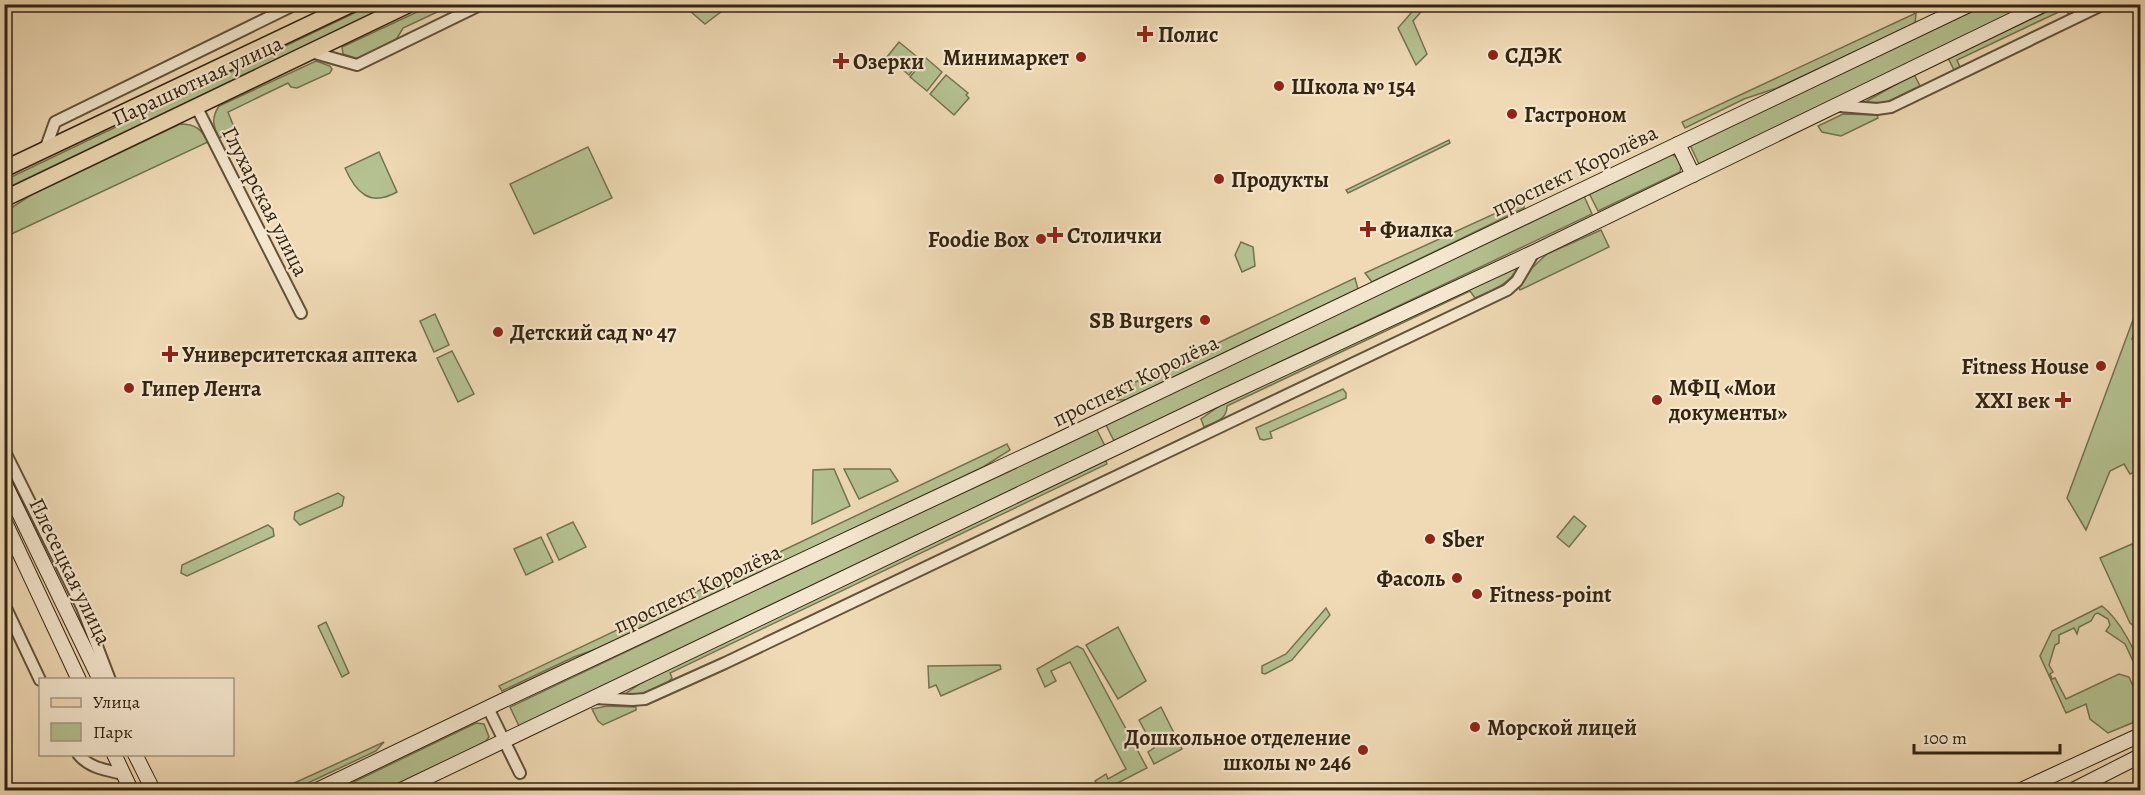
<svg xmlns="http://www.w3.org/2000/svg" width="2145" height="795" font-family="Alegreya,serif">
<style>
.green{fill:#b5c191;stroke:#747250;stroke-width:1.5}
.lines{fill:none;stroke-linecap:round;stroke-linejoin:round}
.street-casing{stroke:#635239;stroke-width:14}
.secondary-casing{stroke:#342410;stroke-width:16}
.primary-casing{stroke:#342410;stroke-width:18}
.street{stroke:#f5e7cf;stroke-width:10}
.secondary{stroke:#f5e7cf;stroke-width:14}
.primary{stroke:#efdab5;stroke-width:15}
.poi-dot{fill:#8f2418;stroke:#f5e7cf;stroke-width:2}
.labels{text-anchor:middle;stroke-width:4.5;stroke-linejoin:round;paint-order:stroke}
.poi-label{font-size:22px;font-weight:bold;fill:#342410;stroke:#f5e7cf;text-anchor:start}
.street-label{font-size:22px;fill:#342410;stroke:#f5e7cf}
</style>
<rect width="100%" height="100%" fill="#efdab5"/>
<filter id="stains"><feTurbulence type="fractalNoise" baseFrequency=".00333" numOctaves="4"/><feColorMatrix values="0 0 0 0 .2 0 0 0 0 .09 0 0 0 0 .02 0 0 0 .5 -.17"/></filter>
<radialGradient id="worn" r=".72"><stop offset=".6" stop-color="#630" stop-opacity="0"/><stop offset="1" stop-color="#630" stop-opacity=".3"/></radialGradient>
<g class="green">
<polygon points="373,4 391,5 5,189 5,180"/>
<polygon points="432,5 452,5 403,28 396,40 358,59 343,54 342,47"/>
<polygon points="683,5 730,5 705,24"/>
<polygon points="1418,5 1427,5 1413,21 1427,54 1416,65 1398,28"/>
<polygon points="1985,5 2034,5 1699,164 1690,145"/>
<polygon points="2061,5 2071,5 2075,12 2069,15 2065,9 1957,60 1960,67 1954,70 1948,58"/>
<polygon points="1916,13 1915,24 1777,88 1744,99 1685,128 1682,122"/>
<polygon points="899,42 921,60 909,75 887,57"/>
<polygon points="926,58 942,72 927,91 910,77"/>
<path d="M316 61 330 66 332 69 330 73 297 88 291 87 288 83 228 112 235 130 219 138C213 126 211 118 219 106Z"/>
<polygon points="1914,74 1920,86 1885,103 1865,102"/>
<polygon points="946,75 968,93 966,95 969,98 954,115 930,94"/>
<polygon points="1843,114 1877,115 1878,118 1841,136 1822,132 1818,126"/>
<path d="M180 124C196 124 201 129 208 142L5 237V212L31 195Z"/>
<polygon points="1449,140 1450,143 1348,193 1346,190"/>
<polygon points="588,147 612,198 534,234 510,184"/>
<path d="M379 152 397 192C370 207 356 193 345 168Z"/>
<path d="M1670 154C1679 156 1682 165 1680 172L1598 211 1589 193Z"/>
<polygon points="1584,196 1592,214 1114,441 1105,423"/>
<polygon points="1520,202 1524,204 1524,208 1372,282 1365,273"/>
<polygon points="1601,230 1609,247 1520,290 1519,288 1532,268 1547,254"/>
<polygon points="1241,242 1253,247 1255,266 1242,272 1235,255"/>
<path d="M1517 268C1510 285 1490 291 1475 298L1470 291 1227 406C1227 420 1215 422 1204 427L1201 419 1225 402Z"/>
<polygon points="1355,278 1358,289 1126,400 1116,400 1110,394"/>
<polygon points="2140,301 2140,315 2132,339 2140,342 2140,437 2133,462 2137,471 2130,474 2124,464 2110,471 2086,530 2067,498"/>
<polygon points="435,314 449,345 434,352 420,321"/>
<polygon points="452,351 474,394 458,402 437,358"/>
<polygon points="1343,389 1346,393 1346,398 1270,432 1272,438 1264,440 1260,439 1256,428"/>
<polygon points="1096,428 1105,446 519,726 510,707"/>
<polygon points="1007,444 1010,450 983,467 695,604 689,595"/>
<path d="M1105 459 1107 464 670 673 672 678C662 691 641 695 625 694L656 673Z"/>
<polygon points="834,469 850,506 812,524 813,470"/>
<polygon points="844,469 890,469 898,481 859,499"/>
<polygon points="338,493 344,497 342,506 300,525 294,519 295,512"/>
<polygon points="1574,516 1586,526 1569,547 1557,537"/>
<polygon points="573,522 586,547 559,560 547,534"/>
<polygon points="268,525 273,529 274,536 187,576 181,573 182,565"/>
<polygon points="541,537 553,562 526,575 514,549"/>
<polygon points="2132,544 2140,562 2140,623 2134,626 2130,623 2100,558"/>
<polygon points="680,600 683,610 605,646 574,657 502,691 499,686"/>
<path d="M2102 606C2118 618 2141 656 2140 676L2125 644 2106 631 2110 625 2108 619 2098 613 2095 614 2091 621 2079 627 2077 634 2074 628 2059 635V643L2055 645 2049 665 2053 672 2050 674 2052 679 2055 678 2066 699 2119 674 2129 677 2140 702V714L2132 723 2108 733 2090 719 2086 704 2066 713 2040 656 2052 631Z"/>
<polygon points="1326,608 1330,615 1292,660 1265,674 1262,673 1262,666 1286,654"/>
<polygon points="326,622 349,673 342,677 318,626"/>
<polygon points="1118,627 1146,681 1118,699 1086,645"/>
<polygon points="1077,646 1083,649 1147,768 1104,790 1101,790 1095,781 1106,774 1108,779 1126,769 1070,662 1051,671 1056,681 1045,687 1037,669"/>
<polygon points="1000,665 1001,669 941,696 936,685 929,688 928,666"/>
<polygon points="607,706 636,707 636,710 603,725 598,721 592,709"/>
<polygon points="1161,707 1182,749 1154,764 1148,752 1154,748 1139,720"/>
<polygon points="476,723 484,724 489,737 486,741 448,762 387,790 337,790"/>
<polygon points="384,742 376,751 293,790 279,790"/>
</g>
<g class="lines">
<g class="street-casing">
<g id="street">
<polyline points="311,52 357,65 482,4"/>
<polyline points="196,106 301,313"/>
<polyline points="1839,106 1877,109 1891,107 2104,4"/>
<polyline points="45,150 55,122 296,4"/>
<polyline points="4,450 82,607 110,680"/>
<polyline points="4,604 40,680"/>
<polyline points="595,698 632,700 645,699 725,663 1507,290 1517,281 1534,252"/>
<polyline points="488,708 520,773"/>
<path d="M78 754C89 768 106 770 123 774"/>
</g>
</g>
<g class="secondary-casing">
<g id="secondary">
<polyline points="1678,144 1693,175"/>
<polyline points="4,482 100,680"/>
<polyline points="4,520 79,680"/>
<polyline points="114,754 131,790"/>
<polyline points="135,754 153,790"/>
<polyline points="317,790 502,701 1048,445 1971,4"/>
<polyline points="401,790 1222,397 1534,252 2045,4"/>
<polyline points="2021,790 2140,735"/>
<polyline points="2073,790 2140,756"/>
</g>
</g>
<g class="primary-casing">
<g id="primary">
<polyline points="4,169 352,4"/>
<polyline points="4,199 410,4"/>
</g>
</g>
<use href="#street" class="street"/>
<use href="#secondary" class="secondary"/>
<use href="#primary" class="primary"/>
</g>
<g class="poi-dot">
<path d="M1142 25h6v6h6v6h-6v6h-6v-6h-6v-6h6z"/>
<circle cx="1493" cy="55" r="6"/>
<circle cx="1081" cy="57" r="6"/>
<path d="M838 52h6v6h6v6h-6v6h-6v-6h-6v-6h6z"/>
<circle cx="1279" cy="86" r="6"/>
<circle cx="1512" cy="114" r="6"/>
<circle cx="1219" cy="179" r="6"/>
<path d="M1365 220h6v6h6v6h-6v6h-6v-6h-6v-6h6z"/>
<path d="M1052 226h6v6h6v6h-6v6h-6v-6h-6v-6h6z"/>
<circle cx="1041" cy="239" r="6"/>
<circle cx="1205" cy="320" r="6"/>
<circle cx="498" cy="332" r="6"/>
<path d="M167 345h6v6h6v6h-6v6h-6v-6h-6v-6h6z"/>
<circle cx="2101" cy="366" r="6"/>
<circle cx="129" cy="388" r="6"/>
<circle cx="1657" cy="400" r="6"/>
<path d="M2060 391h6v6h6v6h-6v6h-6v-6h-6v-6h6z"/>
<circle cx="1430" cy="539" r="6"/>
<circle cx="1457" cy="578" r="6"/>
<circle cx="1477" cy="594" r="6"/>
<circle cx="1475" cy="727" r="6"/>
<circle cx="1363" cy="750" r="6"/>
</g>
<g class="labels">
<g class="poi-label">
<text x="1158" y="42">Полис</text>
<text x="1505" y="63">СДЭК</text>
<text x="1069" y="65" text-anchor="end">Минимаркет</text>
<text x="853" y="69">Озерки</text>
<text x="1291" y="94">Школа № 154</text>
<text x="1524" y="122">Гастроном</text>
<text x="1231" y="187">Продукты</text>
<text x="1380" y="237">Фиалка</text>
<text x="1067" y="243">Столички</text>
<text x="1029" y="247" text-anchor="end">Foodie Box</text>
<text x="1193" y="328" text-anchor="end">SB Burgers</text>
<text x="510" y="340">Детский сад № 47</text>
<text x="182" y="362">Университетская аптека</text>
<text x="2089" y="374" text-anchor="end">Fitness House</text>
<text x="1669" y="395">МФЦ «Мои<tspan x="1669" dy="25">документы»</tspan></text>
<text x="141" y="396">Гипер Лента</text>
<text x="2050" y="408" text-anchor="end">XXI век</text>
<text x="1442" y="547">Sber</text>
<text x="1445" y="586" text-anchor="end">Фасоль</text>
<text x="1489" y="602">Fitness-point</text>
<text x="1487" y="735">Морской лицей</text>
<text x="1351" y="745" text-anchor="end">Дошкольное отделение<tspan x="1351" dy="25">школы № 246</tspan></text>
</g>
<g class="street-label">
<text transform="translate(197 80) rotate(-25)" y="8">Парашютная улица</text>
<text transform="translate(1574 170) rotate(-26)" y="8">проспект Королёва</text>
<text transform="translate(266 201) rotate(63)" y="8">Глухарская улица</text>
<text transform="translate(1135 380) rotate(-26)" y="8">проспект Королёва</text>
<text transform="translate(71 571) rotate(64)" y="8">Плесецкая улица</text>
<text transform="translate(697 588) rotate(-25)" y="8">проспект Королёва</text>
</g>
</g>
<rect width="2145" height="795" fill="none" stroke="#efdab5" stroke-width="24"/>
<rect x="6" y="6" width="2133" height="783" fill="none" stroke="#342410" stroke-width="3"/>
<rect x="12" y="12" width="2121" height="771" fill="none" stroke="#342410" stroke-width="1.5"/>
<rect x="39" y="678" width="195" height="78" fill="#f5e7cf" stroke="#a89983" stroke-width="1.5"/>
<rect x="51" y="698" width="30" height="9" fill="#efdab5" stroke="#a89983" stroke-width="1.5"/>
<text x="93" y="708" font-size="18" fill="#342410">Улица</text>
<rect x="51" y="723" width="30" height="18" fill="#b5c191" stroke="#a89983" stroke-width="1.5"/>
<text x="93" y="738" font-size="18" fill="#342410">Парк</text>
<path d="M1914 744v9h146v-9" fill="none" stroke="#342410" stroke-width="3"/>
<text x="1923" y="744" font-size="18" fill="#342410" stroke="#f5e7cf" stroke-width="4.5" paint-order="stroke">100 m</text>
<rect width="100%" height="100%" filter="url(#stains)"/>
<rect width="100%" height="100%" fill="url(#worn)"/>
</svg>
